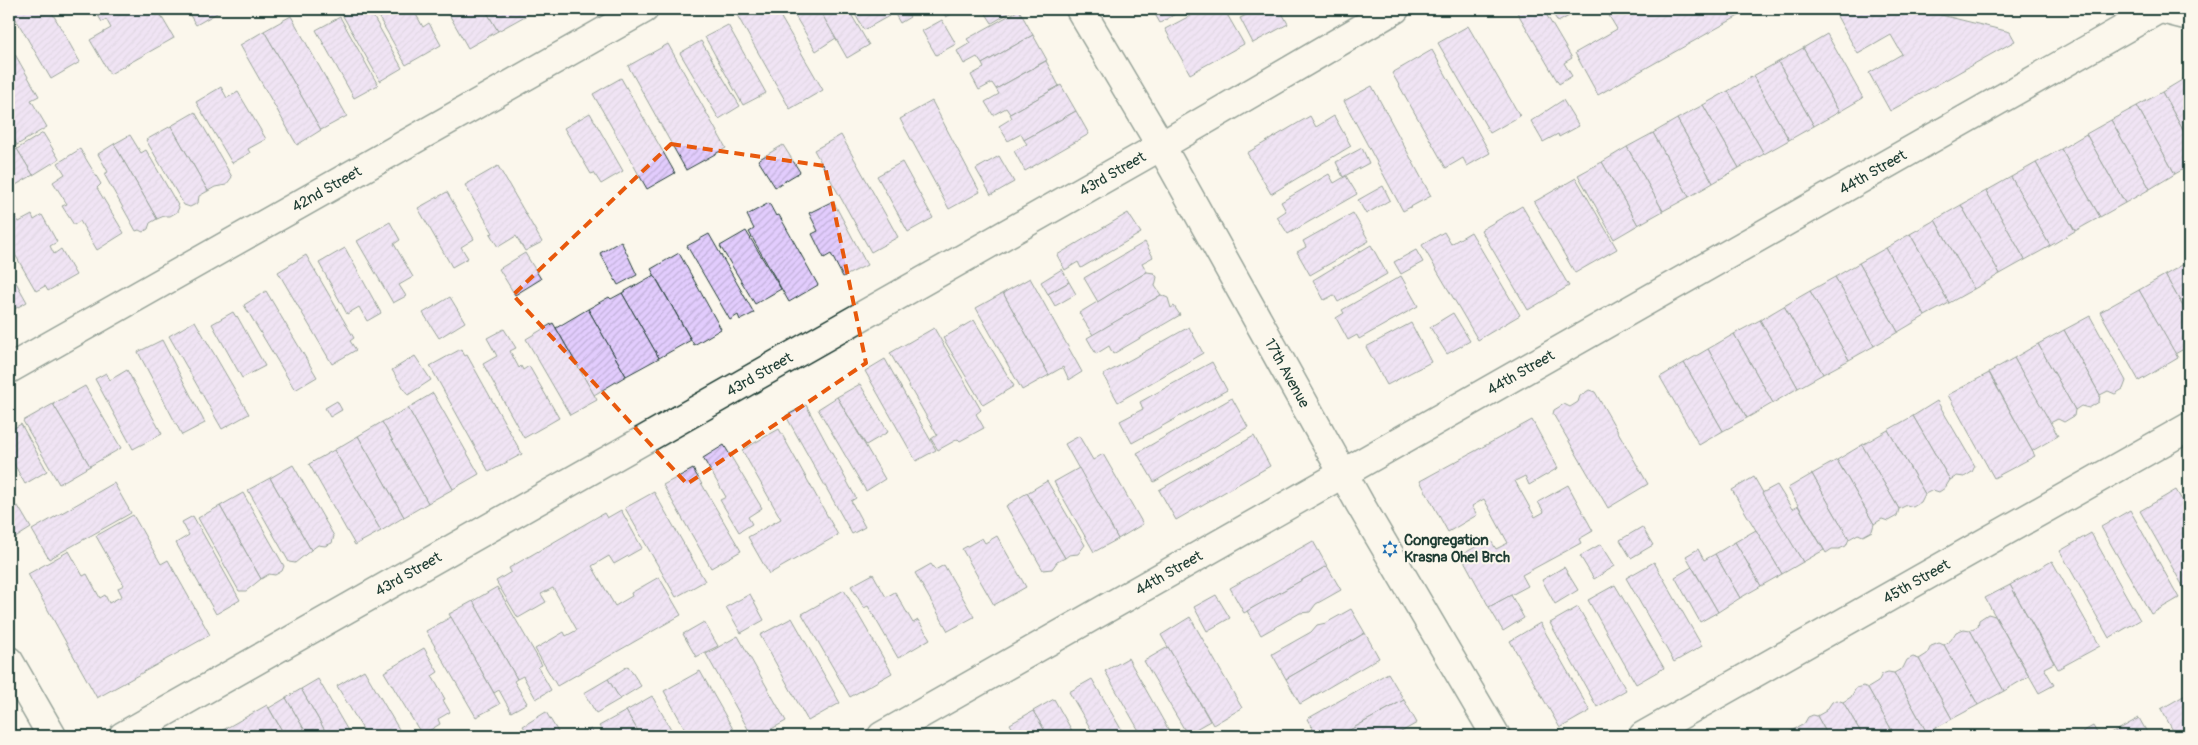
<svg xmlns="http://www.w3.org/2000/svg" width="2198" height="745" font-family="Pangolin,sans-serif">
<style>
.building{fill:url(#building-hatch);stroke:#1f3d34}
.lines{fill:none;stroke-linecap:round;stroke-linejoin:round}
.street-casing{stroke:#1f3d34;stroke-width:31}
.street{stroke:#fbf7ec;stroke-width:28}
.marked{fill:none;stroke:#e8590c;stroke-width:4;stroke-dasharray:10 6;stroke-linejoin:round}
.labels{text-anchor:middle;stroke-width:4;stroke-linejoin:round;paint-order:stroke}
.street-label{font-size:15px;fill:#1f3d34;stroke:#fbf7ec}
.poi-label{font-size:15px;font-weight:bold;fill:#1f3d34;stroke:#fbf7ec;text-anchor:start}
</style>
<defs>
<pattern id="building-hatch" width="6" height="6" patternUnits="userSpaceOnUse" patternTransform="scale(1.25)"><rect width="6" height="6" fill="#e2ccfd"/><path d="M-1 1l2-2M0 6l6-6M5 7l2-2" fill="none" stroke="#c1b0d9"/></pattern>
</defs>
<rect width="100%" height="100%" fill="#fbf7ec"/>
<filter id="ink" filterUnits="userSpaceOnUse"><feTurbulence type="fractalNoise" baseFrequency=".02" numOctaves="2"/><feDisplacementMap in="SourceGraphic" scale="10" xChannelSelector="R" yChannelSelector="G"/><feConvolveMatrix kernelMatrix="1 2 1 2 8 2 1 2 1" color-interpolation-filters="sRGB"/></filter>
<g filter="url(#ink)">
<g class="building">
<polygon points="10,9 50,9 80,62 51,79"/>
<polygon points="94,9 157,9 174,38 110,74 90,40 111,28 106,19 102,22"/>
<polygon points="186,9 224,9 196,25"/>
<polygon points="339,9 369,9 402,68 380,81"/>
<polygon points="374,9 413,9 423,27 429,23 441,45 406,65"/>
<polygon points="446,9 485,9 498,31 468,48"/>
<polygon points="485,9 533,9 534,11 498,31"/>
<polygon points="748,9 752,9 753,12 758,9 776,9 823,90 790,109 737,15"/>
<polygon points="791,9 819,9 836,38 816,51"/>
<polygon points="819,9 848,9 869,45 847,58"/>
<polygon points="852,9 884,9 889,16 864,30"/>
<polygon points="892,9 905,9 910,17 900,23"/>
<polygon points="941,9 961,9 946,17"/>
<polygon points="983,9 1016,9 992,23"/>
<polygon points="1152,9 1184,9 1160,23"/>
<polygon points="1203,9 1224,9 1244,44 1190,74 1165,29"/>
<polygon points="1258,9 1280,9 1288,24 1253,43 1240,18"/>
<polygon points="1522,9 1543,9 1572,58 1564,63 1572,76 1559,84 1517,12"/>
<polygon points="1550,9 1582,9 1558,22"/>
<polygon points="1605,9 1646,9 1648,12 1653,9 1751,9 1598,95 1575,53 1617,29"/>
<polygon points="1833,9 1917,9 2010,32 2015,41 1890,111 1869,73 1902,54 1891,35 1858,54"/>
<polygon points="1019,10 1033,35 982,64 977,57 964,64 957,51 970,43 967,39"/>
<polygon points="291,16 347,116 321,130 264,31"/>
<polygon points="340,17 378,85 354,98 316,30"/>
<polygon points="942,20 956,44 936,55 922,31"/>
<polygon points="728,25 766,93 743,105 705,37"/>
<polygon points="1468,26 1520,116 1490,133 1438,43"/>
<polygon points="264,31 321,130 297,145 240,45"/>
<polygon points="1827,34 1863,98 1839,112 1803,48"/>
<polygon points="1033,35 1047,60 996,89 992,83 979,90 971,75 984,68 982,64"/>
<polygon points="701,41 740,106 719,119 680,53"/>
<polygon points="9,44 39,96 31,100 47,127 17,145 9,131"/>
<polygon points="668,44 726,148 686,170 628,66"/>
<polygon points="1803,48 1839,112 1814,126 1778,62"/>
<polygon points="1432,50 1490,153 1467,166 1463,158 1446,168 1392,73"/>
<polygon points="1046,61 1059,86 1010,114 1006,108 993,115 985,102 999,94 996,89"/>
<polygon points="1778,62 1814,126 1789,140 1753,76"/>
<polygon points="1753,76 1789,140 1764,154 1728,91"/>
<polygon points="2187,77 2189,80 2189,141 2162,92"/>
<polygon points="621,78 675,173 647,189 593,94"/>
<polygon points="1061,85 1076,111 1024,140 1021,134 1008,141 999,126 1012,118 1010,114"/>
<polygon points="1372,86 1431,196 1403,211 1344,101"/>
<polygon points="221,87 227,98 238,92 266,139 248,149 250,153 232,163 196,102"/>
<polygon points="1728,91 1764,154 1739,168 1703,105"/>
<polygon points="2162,92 2189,141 2189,166 2175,174 2137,106"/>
<polygon points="1563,100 1579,126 1559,137 1558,134 1543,142 1531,121"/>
<polygon points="932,101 980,192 949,209 900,119"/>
<polygon points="1703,105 1739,168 1713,183 1677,119"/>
<polygon points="2137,106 2175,174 2150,189 2111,120"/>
<polygon points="1076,111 1089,134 1025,171 1014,151 1027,144 1024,140"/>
<polygon points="195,112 232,177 226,185 215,187 208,191 171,126"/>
<polygon points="590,113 623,171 601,184 594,173 591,174 564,128"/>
<polygon points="1310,116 1316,127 1334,116 1351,146 1271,194 1247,153"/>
<polygon points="1677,119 1713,183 1689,197 1653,133"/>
<polygon points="2111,120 2150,189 2125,203 2086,134"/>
<polygon points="171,126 208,191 199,196 198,203 190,207 184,205 146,140"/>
<polygon points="9,131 17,145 9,150"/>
<polygon points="43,133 59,159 33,175 17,149"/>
<polygon points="1653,133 1689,197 1663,211 1627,147"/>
<polygon points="2086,134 2125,203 2100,217 2061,149"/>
<polygon points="130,135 141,153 146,150 179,207 177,212 170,216 164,216 157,219 114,144"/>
<polygon points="841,135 898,237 871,252 814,150"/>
<polygon points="114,144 157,219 150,223 148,229 143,232 139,230 136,231 104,174 108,172 98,154"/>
<polygon points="783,145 800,172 775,187 758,160"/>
<polygon points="1627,147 1663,211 1638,225 1602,162"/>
<polygon points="1362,148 1369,163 1343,177 1336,162"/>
<polygon points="17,149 33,175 9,189 9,154"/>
<polygon points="80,149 101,184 97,188 124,233 97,250 80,221 74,225 62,206 67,204 53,182 65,174 58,163"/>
<polygon points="2061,149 2100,217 2075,231 2036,163"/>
<polygon points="999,156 1014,182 991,195 976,169"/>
<polygon points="902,162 933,218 908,232 877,176"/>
<polygon points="1602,162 1638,225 1614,239 1578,175"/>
<polygon points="2036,163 2075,231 2050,246 2011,177"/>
<polygon points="498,166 542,242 525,251 516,236 498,247 490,234 493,233 465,185"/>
<polygon points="1329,174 1334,183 1346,176 1357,194 1288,234 1277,217 1286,211 1281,202"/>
<polygon points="2011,177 2050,246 2025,260 1986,191"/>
<polygon points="1576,178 1617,249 1575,273 1534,202"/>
<polygon points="1383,186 1390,200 1366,214 1358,200"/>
<polygon points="1986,191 2025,260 2000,274 1961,205"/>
<polygon points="447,192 474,239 461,247 468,258 452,267 418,208"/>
<polygon points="833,201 867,265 843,277 831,254 824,258 812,234 818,231 809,213"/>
<polygon points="769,203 776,216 779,215 818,285 789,302 749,232 754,229 747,215"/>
<polygon points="1961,205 2000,274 1974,289 1935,220"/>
<polygon points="1522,206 1569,286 1528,310 1481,230"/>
<polygon points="10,207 19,222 32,215 34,220 42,215 57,242 50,246 54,254 61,249 76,275 48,291 45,286 36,291 9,244 9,208"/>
<polygon points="1128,213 1141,233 1081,268 1078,262 1065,270 1057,255"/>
<polygon points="1353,213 1369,241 1310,275 1297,252 1306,247 1303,241"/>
<polygon points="1935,220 1974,289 1949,303 1910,234"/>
<polygon points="390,222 400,240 394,244 413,277 399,285 406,296 393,303 357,241"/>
<polygon points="746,231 781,289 755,304 720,246"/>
<polygon points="1444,232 1451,244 1471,232 1520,315 1478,340 1422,245"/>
<polygon points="709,234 754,313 740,320 738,315 730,320 687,246"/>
<polygon points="1910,234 1949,303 1925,316 1886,248"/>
<polygon points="621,241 637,275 618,285 600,253"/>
<polygon points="1145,242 1153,257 1142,263 1147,272 1098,302 1084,278"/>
<polygon points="1371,245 1387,274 1338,302 1334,295 1324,300 1313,280"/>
<polygon points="345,248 381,313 367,321 359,307 347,314 319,263"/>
<polygon points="1886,248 1925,316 1898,332 1859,263"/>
<polygon points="1416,250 1423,262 1401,274 1394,262"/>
<polygon points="525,253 541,279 515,295 499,269"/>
<polygon points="679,253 721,329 694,345 651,269"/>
<polygon points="306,255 354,338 350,341 356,350 332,364 278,272"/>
<polygon points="2189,261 2189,317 2165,275"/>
<polygon points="1859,263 1898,332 1874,346 1835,277"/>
<polygon points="1062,269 1069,282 1048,294 1041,282"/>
<polygon points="9,270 27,302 9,312"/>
<polygon points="1147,272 1154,273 1157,277 1155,286 1161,295 1093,335 1079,313"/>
<polygon points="654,275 691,340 659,358 622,293"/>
<polygon points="2165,275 2189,317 2189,346 2175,354 2139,290"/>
<polygon points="1401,276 1418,306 1359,339 1357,335 1348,340 1336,318 1344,313 1342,310"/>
<polygon points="1835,277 1874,346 1849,360 1810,291"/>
<polygon points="1030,278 1082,372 1069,380 1063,367 1049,375 1003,293"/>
<polygon points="1069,282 1076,294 1055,306 1048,294"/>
<polygon points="2139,290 2178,358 2139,381 2100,312"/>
<polygon points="266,291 317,377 295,390 244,305"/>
<polygon points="1810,291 1849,360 1823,374 1784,306"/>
<polygon points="622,293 659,358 626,376 588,309 609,297 611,299"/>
<polygon points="1003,293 1049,375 1022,390 976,308"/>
<polygon points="1161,295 1168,298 1171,308 1174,306 1180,315 1113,354 1109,346 1096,354 1087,338"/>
<polygon points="450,297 465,322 439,338 423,313"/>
<polygon points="1784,306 1823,374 1798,388 1760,320"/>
<polygon points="588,309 626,376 594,395 556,328"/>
<polygon points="233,312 236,317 237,316 265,366 242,378 212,324"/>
<polygon points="1453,313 1470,341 1447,354 1430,327"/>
<polygon points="2090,316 2126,381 2123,389 2115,394 2108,391 2100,395 2064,330"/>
<polygon points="974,320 1014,386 983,405 943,338"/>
<polygon points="1760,320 1798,388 1773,403 1734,334"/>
<polygon points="195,321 249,414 222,429 169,336"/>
<polygon points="553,323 597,400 570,415 526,339"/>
<polygon points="1411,323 1431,362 1387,385 1366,347"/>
<polygon points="1189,327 1203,353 1118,402 1103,375"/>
<polygon points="934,328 981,410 976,414 984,428 960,441 958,439 938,450 931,439 937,435 890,353"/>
<polygon points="504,329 516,348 510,351 519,368 521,366 523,370 529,366 559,418 524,438 483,364 497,356 487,338"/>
<polygon points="2064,330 2100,395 2099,402 2089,408 2081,406 2075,410 2038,344"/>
<polygon points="1734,334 1773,403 1747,418 1708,349"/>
<polygon points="162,340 205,423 182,435 138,352"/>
<polygon points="2038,344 2075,410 2074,416 2064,422 2058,419 2050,423 2014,358"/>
<polygon points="461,349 465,356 467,355 522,454 489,472 430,366"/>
<polygon points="1708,349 1747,418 1723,431 1684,363"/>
<polygon points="415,356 431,380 408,395 392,370"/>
<polygon points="2014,358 2058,436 2032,451 1989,372"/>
<polygon points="885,359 936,450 916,461 865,371"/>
<polygon points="1212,362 1227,390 1132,443 1120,421 1143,409 1140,402"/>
<polygon points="1684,363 1723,431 1699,445 1660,377"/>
<polygon points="127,370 162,434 133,449 95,379 106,373 110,380"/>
<polygon points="1989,373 2035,456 1994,478 1948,395"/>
<polygon points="860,384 888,432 866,445 837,397"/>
<polygon points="85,386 121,448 90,466 53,404"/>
<polygon points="1589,390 1595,392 1648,484 1608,508 1553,414 1554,410 1564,404 1570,407 1578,402 1580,396"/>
<polygon points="433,393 479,474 453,489 408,408"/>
<polygon points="837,397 885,479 866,491 818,409"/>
<polygon points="1232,398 1248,427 1154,482 1137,453"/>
<polygon points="337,401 342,410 330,417 325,408"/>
<polygon points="1937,401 1975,466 1972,472 1964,477 1957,476 1950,480 1913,416"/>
<polygon points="53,404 90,466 59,484 23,421"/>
<polygon points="806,405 856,498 851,501 865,527 852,534 786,416"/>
<polygon points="408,408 453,489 428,503 382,422"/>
<polygon points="1913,416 1950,480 1945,488 1939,492 1933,490 1925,494 1888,430"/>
<polygon points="1532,420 1558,468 1529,485 1525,476 1515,481 1535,517 1544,512 1538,502 1568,485 1593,531 1579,539 1581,543 1522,575 1528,586 1489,607 1461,555 1490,539 1496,549 1508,543 1484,499 1472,506 1477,515 1448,532 1420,481"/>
<polygon points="382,422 428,503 404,517 358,436"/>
<polygon points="21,424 47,471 25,484 9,455 9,431"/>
<polygon points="779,429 838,535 769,574 748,537 781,519 742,450"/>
<polygon points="1888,430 1925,494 1921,502 1913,507 1907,505 1899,509 1862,445"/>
<polygon points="358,436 404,517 381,531 334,450"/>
<polygon points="1079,436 1093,460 1103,454 1143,524 1118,539 1065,444"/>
<polygon points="1254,436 1270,466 1176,520 1159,490"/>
<polygon points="724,445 762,508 748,517 752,524 739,532 720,500 726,497 703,458"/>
<polygon points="1862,445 1899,509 1897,516 1888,521 1882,519 1874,524 1837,460"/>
<polygon points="334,450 381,531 355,545 309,464"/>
<polygon points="1837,460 1874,524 1872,531 1863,536 1858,534 1849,539 1812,474"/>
<polygon points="293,465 334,536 332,543 325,546 318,545 311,550 270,478"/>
<polygon points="1079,468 1118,539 1094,552 1054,482"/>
<polygon points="693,469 741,551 711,568 663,485"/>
<polygon points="1812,474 1849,539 1846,546 1839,549 1832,549 1826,553 1788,488"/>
<polygon points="1754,477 1803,562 1782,574 1732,490"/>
<polygon points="270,478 311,550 295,563 289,562 248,490"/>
<polygon points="1047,481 1085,545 1078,554 1069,555 1065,558 1027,493"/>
<polygon points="114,483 131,513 49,559 32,530"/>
<polygon points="1777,485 1792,509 1798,506 1824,550 1803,562 1762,493"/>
<polygon points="9,489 15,501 9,504"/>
<polygon points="2176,490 2189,512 2188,595 2140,511"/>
<polygon points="654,492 705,581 676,597 625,508"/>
<polygon points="243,493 284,566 282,571 275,575 269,574 261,579 220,506"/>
<polygon points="1027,493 1065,558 1057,562 1052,569 1043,570 1006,506"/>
<polygon points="18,506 31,528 9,542 9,511"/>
<polygon points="220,506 261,579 246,591 239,591 198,518"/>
<polygon points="621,510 642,548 614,564 609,556 592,566 615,606 632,596 631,593 659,577 681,615 557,686 535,649 564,632 566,636 577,630 553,588 541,594 546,602 518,618 496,581 511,572 509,568 604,513 607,518"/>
<polygon points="2130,510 2179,598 2151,614 2101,527"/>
<polygon points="133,515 161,564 168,560 210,635 97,698 28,574 69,551 83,576 87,574 100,598 105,595 109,603 122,596 118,588 124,585 96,536"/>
<polygon points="193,516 240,600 216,614 176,543 189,535 182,522"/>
<polygon points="1642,527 1653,545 1631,558 1620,540"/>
<polygon points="1756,530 1782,574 1761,586 1735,542"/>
<polygon points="2091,533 2140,620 2109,638 2060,551"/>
<polygon points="997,536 1026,587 994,605 962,549 982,538 985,543"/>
<polygon points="1313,541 1327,566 1244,613 1230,588"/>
<polygon points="1735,542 1761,586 1740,598 1715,554"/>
<polygon points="1601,544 1615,566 1594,579 1580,556"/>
<polygon points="1698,549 1704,560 1715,554 1740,598 1718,612 1686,556"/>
<polygon points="2052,561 2100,646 2058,669 2010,585"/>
<polygon points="1654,562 1702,646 1674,662 1626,578"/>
<polygon points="931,564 935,570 944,565 974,617 948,631 915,573"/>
<polygon points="1327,566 1341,590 1316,604 1310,612 1300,613 1261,635 1247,611"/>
<polygon points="1564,567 1578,590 1555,604 1542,580"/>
<polygon points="1692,567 1718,612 1700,622 1675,577"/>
<polygon points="873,574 886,597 895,592 913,623 918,620 930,639 898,658 868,606 864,608 851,586"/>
<polygon points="1615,585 1664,668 1636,684 1588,600"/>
<polygon points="2010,585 2054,663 2044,668 2054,685 2039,693 1985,598"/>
<polygon points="497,587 542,665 538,667 551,690 536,699 523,676 517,679 473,601"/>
<polygon points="844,590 892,673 850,697 802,614"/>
<polygon points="750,594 764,620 741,633 726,607"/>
<polygon points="1216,595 1230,618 1207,631 1194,607"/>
<polygon points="1511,595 1524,618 1503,631 1489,607"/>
<polygon points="473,601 517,679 514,681 527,703 511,712 499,690 494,693 449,614"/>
<polygon points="1578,607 1626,690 1597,707 1550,623"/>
<polygon points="1351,609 1365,633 1286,679 1272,654 1311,632 1317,625 1326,623"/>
<polygon points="1988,614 1995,616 2029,676 2004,691 1970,630 1978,626 1979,620"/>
<polygon points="451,617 500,704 476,717 426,631"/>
<polygon points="1190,617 1242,708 1213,725 1161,635"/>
<polygon points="792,618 840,703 808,721 760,635"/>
<polygon points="704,622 718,646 696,657 683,634"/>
<polygon points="1540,623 1590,711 1560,728 1510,641"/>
<polygon points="1964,629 1970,630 2004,691 1978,705 1944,645 1951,640 1956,632"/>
<polygon points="1365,633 1379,658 1300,704 1286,679"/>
<polygon points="738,636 786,721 759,736 752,736 706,654"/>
<polygon points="1939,643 1944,645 1978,705 1952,719 1919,659 1927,654 1931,646"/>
<polygon points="1168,647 1210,721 1187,734 1144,661"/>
<polygon points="424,648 438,672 432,676 445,699 443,700 450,712 438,719 440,724 422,735 384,672"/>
<polygon points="1913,657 1919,659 1952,719 1927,733 1894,673 1903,668 1907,660"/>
<polygon points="1128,658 1172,736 1142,736 1105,671"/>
<polygon points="628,666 641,686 620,699 608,679"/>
<polygon points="364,670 403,736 367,736 337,686"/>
<polygon points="700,671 737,736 689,736 664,691"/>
<polygon points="1888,672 1894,673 1927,733 1922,736 1895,736 1868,688 1878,682 1882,674"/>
<polygon points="1388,673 1404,700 1339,736 1317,736 1307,719"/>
<polygon points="318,679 351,736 328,736 301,689"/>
<polygon points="608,679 620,699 596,713 584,693"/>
<polygon points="1092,679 1125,736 1095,736 1069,692"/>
<polygon points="1863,686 1868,688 1895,736 1863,736 1843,702 1851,697 1856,688"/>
<polygon points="301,689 328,736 308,736 286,698"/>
<polygon points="2187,694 2189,697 2189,736 2176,736 2161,709"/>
<polygon points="652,696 675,736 641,736 626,711"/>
<polygon points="286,698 308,736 285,736 269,708"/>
<polygon points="1054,699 1075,736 1048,736 1033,711"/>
<polygon points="1404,700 1417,723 1394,736 1339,736"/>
<polygon points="1837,700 1843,702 1863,736 1828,736 1817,716 1826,711 1832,702"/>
<polygon points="267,705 285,736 217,736 216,734"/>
<polygon points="626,711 641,736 605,736 599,726"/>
<polygon points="1033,711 1048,736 1017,736 1010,724"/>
<polygon points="546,712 558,732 551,736 529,736 523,726"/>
<polygon points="1813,715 1817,716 1828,736 1796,736 1793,730 1804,724 1808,717"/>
<polygon points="2139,718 2149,736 2107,736"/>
<polygon points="2093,726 2099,736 2075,736"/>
<polygon points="591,729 595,736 579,736"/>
<polygon points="1793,730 1796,736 1767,736 1776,731 1784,735"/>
</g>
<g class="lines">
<g class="street-casing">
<g id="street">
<path id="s1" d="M1080 9 1161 146 1360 504 1496 736"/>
<polyline points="2161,9 2189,16"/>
<path id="s2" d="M9 369 644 9"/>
<polyline points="9,661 52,736"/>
<path id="s3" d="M123 736 1161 146 1395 9"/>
<path id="s4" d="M882 736 2159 9"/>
<path id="s5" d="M1643 736 2189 427"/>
</g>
</g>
<use href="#street" class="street"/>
</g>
</g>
<path d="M0 0H2198V745H0ZM671 144 825 166 866 363 687 484 513 295Z" fill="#fbf7ec" fill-opacity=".55" fill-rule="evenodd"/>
<path class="marked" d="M671 144 825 166 866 363 687 484 513 295Z"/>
<defs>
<g id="synagogue-bare" transform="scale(1.35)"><path d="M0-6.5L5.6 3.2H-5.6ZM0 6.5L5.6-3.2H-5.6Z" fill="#1f6fb2" stroke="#fbf7ec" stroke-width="2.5" paint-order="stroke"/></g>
</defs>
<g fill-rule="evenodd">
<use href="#synagogue-bare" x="1390" y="549"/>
</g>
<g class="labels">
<g class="street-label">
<text dy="5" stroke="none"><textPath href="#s4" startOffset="1140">44th Street</textPath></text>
<text dy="5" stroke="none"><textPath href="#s3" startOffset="1138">43rd Street</textPath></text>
<text dy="5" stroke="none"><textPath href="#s2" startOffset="365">42nd Street</textPath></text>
<text dy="5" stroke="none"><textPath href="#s1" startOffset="419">17th Avenue</textPath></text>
<text dy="5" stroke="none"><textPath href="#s4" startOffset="735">44th Street</textPath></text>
<text dy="5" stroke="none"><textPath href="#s3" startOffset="732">43rd Street</textPath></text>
<text dy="5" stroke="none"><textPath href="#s4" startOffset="330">44th Street</textPath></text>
<text dy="5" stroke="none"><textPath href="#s3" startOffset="328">43rd Street</textPath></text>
<text dy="5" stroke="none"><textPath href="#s5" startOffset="314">45th Street</textPath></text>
</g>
<g class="poi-label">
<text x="1404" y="545">Congregation<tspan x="1404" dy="17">Krasna Ohel Brch</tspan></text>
</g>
</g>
<rect width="2198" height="745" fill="none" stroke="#fbf7ec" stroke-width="30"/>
<rect x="15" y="15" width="2168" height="715" fill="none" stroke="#1f3d34" stroke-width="2" filter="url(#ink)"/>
</svg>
